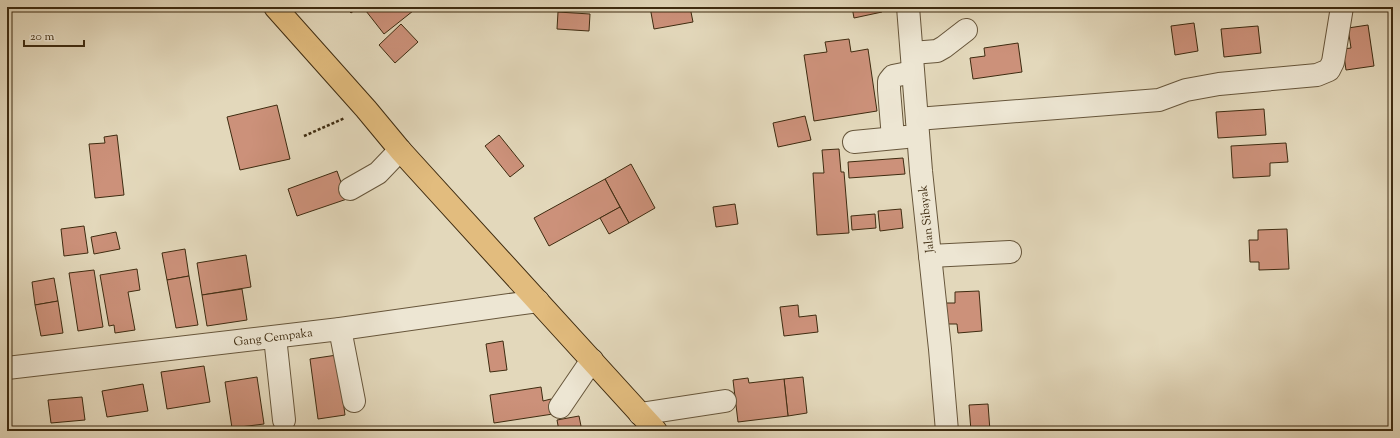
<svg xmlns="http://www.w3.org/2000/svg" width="1400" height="438" font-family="'Sorts Mill Goudy',serif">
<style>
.building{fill:#cc917a;stroke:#3e2b10}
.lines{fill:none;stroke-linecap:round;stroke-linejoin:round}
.minor-casing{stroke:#67563b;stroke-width:24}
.major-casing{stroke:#3e2b10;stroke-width:24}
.path{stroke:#3e2b10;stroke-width:2.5;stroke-dasharray:3 2;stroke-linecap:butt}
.minor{stroke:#ede6d3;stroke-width:22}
.major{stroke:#e2bc7e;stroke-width:22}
.labels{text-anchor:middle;stroke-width:3;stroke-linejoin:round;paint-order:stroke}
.street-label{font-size:12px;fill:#3e2b10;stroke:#ede6d3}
</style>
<rect width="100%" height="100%" fill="#e3d8bb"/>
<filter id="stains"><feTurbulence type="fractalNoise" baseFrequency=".005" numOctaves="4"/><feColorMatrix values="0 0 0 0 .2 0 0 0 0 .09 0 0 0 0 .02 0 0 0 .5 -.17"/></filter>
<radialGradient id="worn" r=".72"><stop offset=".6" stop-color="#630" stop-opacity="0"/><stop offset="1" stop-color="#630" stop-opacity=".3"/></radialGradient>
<g class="building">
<polygon points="346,7 359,7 351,13"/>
<polygon points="370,7 418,7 384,34 366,11"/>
<polygon points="650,7 690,7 693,22 654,29"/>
<polygon points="694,7 716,7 695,11"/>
<polygon points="852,7 881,7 882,12 854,18"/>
<polygon points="558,12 590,14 589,31 557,29"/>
<polygon points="1194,23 1198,51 1175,55 1171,26"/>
<polygon points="401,24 418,42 395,63 379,45"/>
<polygon points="1368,25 1374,66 1346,70 1343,49 1351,48 1348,28"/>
<polygon points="1258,26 1261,53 1224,57 1221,29"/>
<polygon points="849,39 851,52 868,49 877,111 814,121 804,55 827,52 825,42"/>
<polygon points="1018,43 1022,72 973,79 970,58 985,56 984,48"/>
<polygon points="277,105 290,159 240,170 227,117"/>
<polygon points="1264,109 1266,135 1218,138 1216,112"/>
<polygon points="805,116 811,140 778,147 773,123"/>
<polygon points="117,135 124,195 95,198 89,144 105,143 104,137"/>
<polygon points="499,135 524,166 510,177 485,146"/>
<polygon points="1286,143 1288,162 1270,163 1270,176 1233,178 1231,146"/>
<polygon points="839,149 841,172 844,172 849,233 817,235 813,173 824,173 822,150"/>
<polygon points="903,158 905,174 849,178 848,162"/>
<polygon points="631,164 655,208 629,223 605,179"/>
<polygon points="337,171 347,199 297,216 288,189"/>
<polygon points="605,179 620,207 549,246 534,218"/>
<polygon points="735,204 738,224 716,227 713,207"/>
<polygon points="620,207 629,223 609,234 600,218"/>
<polygon points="901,209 903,228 880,231 878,211"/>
<polygon points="875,214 876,228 852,230 851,216"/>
<polygon points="84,226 88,253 64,256 61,229"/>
<polygon points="1287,229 1289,269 1259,270 1259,262 1250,262 1249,240 1258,240 1258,230"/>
<polygon points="116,232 120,249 94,254 91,237"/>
<polygon points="185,249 189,276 167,280 162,253"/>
<polygon points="246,255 251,287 202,295 197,263"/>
<polygon points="137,269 140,290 128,292 135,330 115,333 114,325 109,326 100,275"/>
<polygon points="94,270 103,327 78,331 69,273"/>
<polygon points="189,276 198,325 176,328 167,280"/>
<polygon points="54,278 58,301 35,305 32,282"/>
<polygon points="242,289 247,320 207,326 202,295"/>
<polygon points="979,291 982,331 958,333 957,324 944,324 943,303 955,303 955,292"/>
<polygon points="58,301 63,333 41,336 35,305"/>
<polygon points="798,305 799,317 816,315 818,332 784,336 780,307"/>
<polygon points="503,341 507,370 490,372 486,344"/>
<polygon points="337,355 345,415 318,419 310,359"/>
<polygon points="204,366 210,402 167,409 161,372"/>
<polygon points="257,377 264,424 232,428 225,382"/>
<polygon points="803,377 807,413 788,416 784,379"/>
<polygon points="748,378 749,383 784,379 788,416 738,422 733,380"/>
<polygon points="143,384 148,411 107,417 102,391"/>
<polygon points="541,387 543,401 551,399 553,414 494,423 490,395"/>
<polygon points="82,397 85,420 51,423 48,400"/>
<polygon points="988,404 990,431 971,431 969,405"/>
<polygon points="579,416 582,431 559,431 557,420"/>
</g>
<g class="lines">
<g class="minor-casing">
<g id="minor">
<polyline points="908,7 921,171 940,349 947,431"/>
<polyline points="912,53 937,51 944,47 966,30"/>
<polyline points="917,119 1159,100 1186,90 1219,84 1317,75 1329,70 1333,62 1342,7"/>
<polyline points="893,138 889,90 889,81 893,76 913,72"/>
<polyline points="854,142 906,137"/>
<polyline points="350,189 378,173 400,150"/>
<polyline points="930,256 1010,252"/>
<polyline points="340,329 354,401"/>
<polyline points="275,337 284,420"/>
<polyline points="7,368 340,329 538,301"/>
<polyline points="560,407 592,360"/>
<polyline points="640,414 725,401"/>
</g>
</g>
<g class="major-casing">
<polyline id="major" points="275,7 366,109 400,150 656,431"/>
</g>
<polyline class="path" points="304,136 345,118"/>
<use href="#minor" class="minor"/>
<use href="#major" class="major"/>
</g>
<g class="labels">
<g class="street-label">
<text transform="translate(926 219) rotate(-96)" y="4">Jalan Sibayak</text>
<text transform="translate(273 337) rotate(-7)" y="4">Gang Cempaka</text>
</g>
</g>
<rect width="1400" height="438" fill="none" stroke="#e3d8bb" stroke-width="24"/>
<rect x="8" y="8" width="1384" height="422" fill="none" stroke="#3e2b10" stroke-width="2"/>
<rect x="12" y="12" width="1376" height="414" fill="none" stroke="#3e2b10"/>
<path d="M24 40v6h60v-6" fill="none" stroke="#3e2b10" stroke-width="2"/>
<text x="30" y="40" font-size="12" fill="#3e2b10" stroke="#ede6d3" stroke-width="3" paint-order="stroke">20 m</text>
<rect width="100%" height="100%" filter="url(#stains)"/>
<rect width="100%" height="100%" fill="url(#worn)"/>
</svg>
